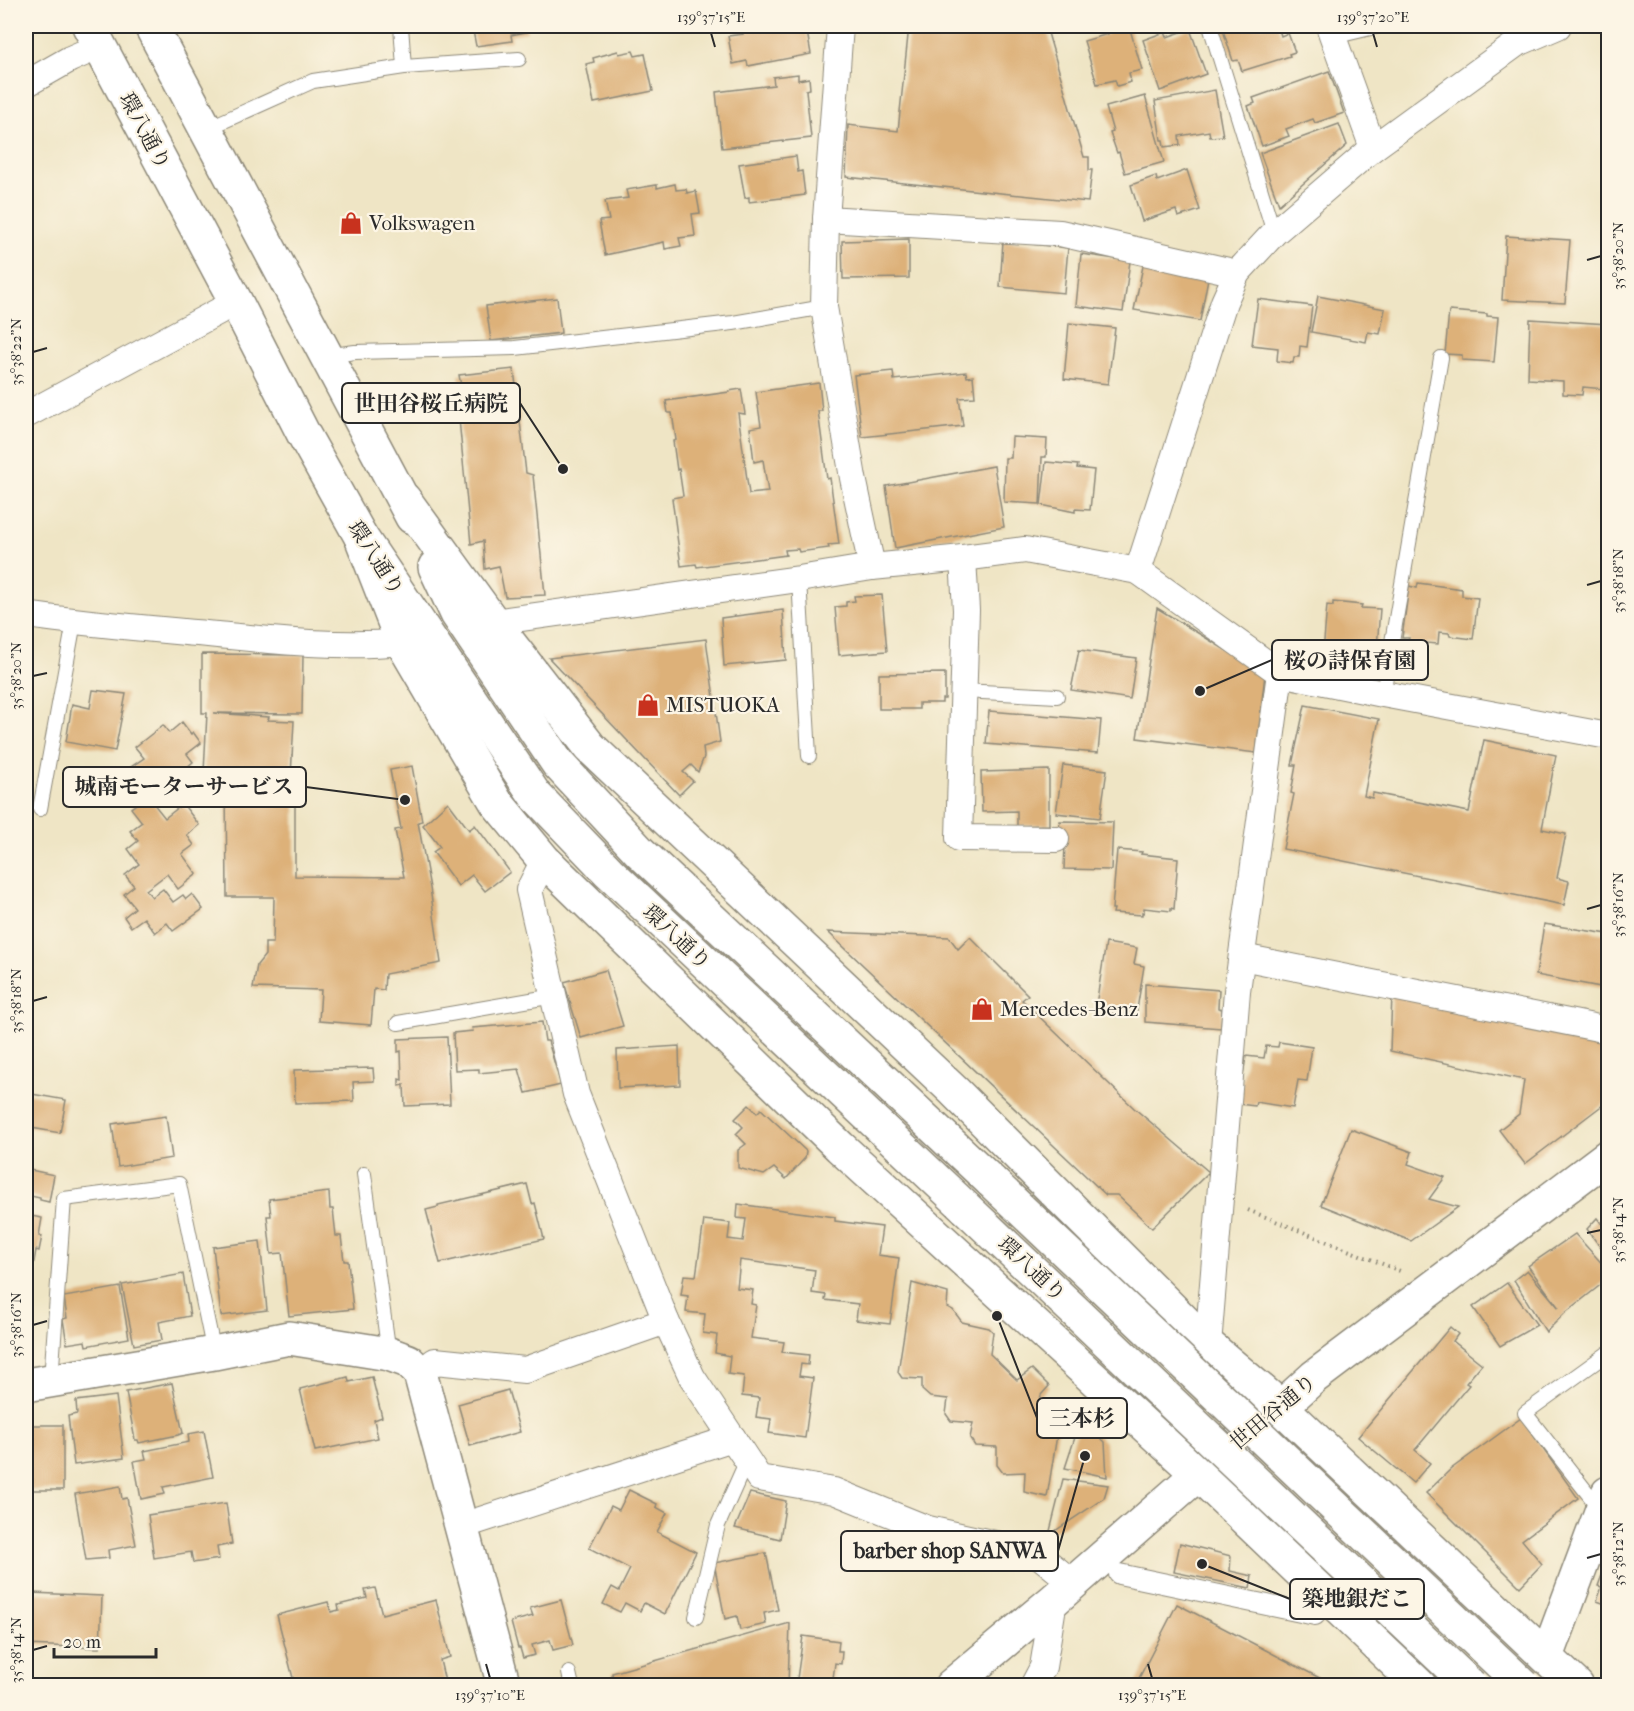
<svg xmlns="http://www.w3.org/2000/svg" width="1634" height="1711" font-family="'IM FELL French Canon','Noto Serif JP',serif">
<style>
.building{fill:#ddb179}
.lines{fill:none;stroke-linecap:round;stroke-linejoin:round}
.service-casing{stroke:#8d8878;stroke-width:16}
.pedestrian-casing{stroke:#8d8878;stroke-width:22}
.minor-casing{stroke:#8d8878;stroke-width:28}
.tertiary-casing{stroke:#8d8878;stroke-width:36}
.primary-casing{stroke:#8d8878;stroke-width:36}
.path{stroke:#8d8878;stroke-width:4;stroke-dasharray:1.5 4.5;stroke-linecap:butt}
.service{stroke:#fff;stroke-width:14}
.pedestrian{stroke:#fff;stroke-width:20}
.minor{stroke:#fff;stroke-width:26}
.tertiary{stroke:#fff;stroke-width:33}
.primary{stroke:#fff;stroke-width:33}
.primary-bridge-casing{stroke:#8d8878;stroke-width:36;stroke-linecap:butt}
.primary-bridge{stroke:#fff;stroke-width:33}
.ticks{fill:none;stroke:#2b2b2b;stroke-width:2}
.labels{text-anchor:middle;stroke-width:4.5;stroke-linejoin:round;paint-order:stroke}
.street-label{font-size:21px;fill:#2b2b2b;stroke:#fcf5e5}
.poi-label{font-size:21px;fill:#2b2b2b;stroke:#fcf5e5;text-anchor:start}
.leader{fill:none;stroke:#2b2b2b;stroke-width:2}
.callout-dot{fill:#2b2b2b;stroke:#fcf5e5;stroke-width:2}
.callout{fill:#fcf5e5;stroke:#2b2b2b;stroke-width:2}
.callout-label{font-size:22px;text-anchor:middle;font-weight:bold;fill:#2b2b2b}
.neatline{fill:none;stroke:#2b2b2b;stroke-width:2}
.ticks-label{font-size:15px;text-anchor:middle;fill:#2b2b2b}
</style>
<rect width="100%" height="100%" fill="#fcf5e5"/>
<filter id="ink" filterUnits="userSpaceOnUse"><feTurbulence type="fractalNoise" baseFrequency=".0167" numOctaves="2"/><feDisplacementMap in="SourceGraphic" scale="12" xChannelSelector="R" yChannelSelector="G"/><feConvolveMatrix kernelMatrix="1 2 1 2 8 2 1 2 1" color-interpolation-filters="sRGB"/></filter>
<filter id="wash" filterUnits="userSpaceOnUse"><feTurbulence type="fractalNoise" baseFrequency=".008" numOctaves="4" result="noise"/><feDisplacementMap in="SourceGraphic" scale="24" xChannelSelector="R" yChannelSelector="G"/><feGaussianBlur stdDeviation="1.35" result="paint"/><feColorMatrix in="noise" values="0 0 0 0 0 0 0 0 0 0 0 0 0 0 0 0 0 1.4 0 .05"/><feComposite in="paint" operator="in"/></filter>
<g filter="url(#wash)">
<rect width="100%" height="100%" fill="#efe5c5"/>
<g id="blocks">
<g class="building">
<polygon points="472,26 526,26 527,32 511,35 512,41 476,46"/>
<polygon points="741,26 806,26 811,54 748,66 747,61 733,64 728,36 743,34"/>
<polygon points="909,26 1046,26 1084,157 1089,157 1089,170 1092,170 1088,202 846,177 848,125 898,131"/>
<polygon points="1129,26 1142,70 1129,73 1131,82 1117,86 1115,80 1097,84 1084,41 1108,34 1106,30 1113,27 1114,31"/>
<polygon points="1226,26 1278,26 1281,36 1288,33 1295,52 1289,54 1290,56 1242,71 1238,60 1233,61 1222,27"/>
<polygon points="1190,29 1206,74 1160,91 1143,40 1165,32 1167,37"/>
<polygon points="618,51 619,54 633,51 635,56 645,54 653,91 594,103 586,64 594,62 593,58"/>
<polygon points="1329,71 1344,113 1315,123 1313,119 1286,129 1289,136 1262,146 1248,106 1255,103 1253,98"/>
<polygon points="798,74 798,80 809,78 810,89 806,90 811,138 722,148 716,92 774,85 773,77"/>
<polygon points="1215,90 1223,136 1210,137 1209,131 1179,136 1180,145 1164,147 1163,140 1161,140 1155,101"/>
<polygon points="1145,96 1164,162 1125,173 1119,152 1117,153 1110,133 1113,132 1106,107"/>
<polygon points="1339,124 1347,145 1279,205 1260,153"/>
<polygon points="796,156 798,172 802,171 805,195 749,202 749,197 745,198 739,164"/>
<polygon points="1187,170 1200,210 1178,217 1176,210 1142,221 1131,185 1156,176 1157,181"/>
<polygon points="675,184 676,190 686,189 687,193 696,191 700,213 692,214 695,236 679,238 681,246 665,249 664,242 605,255 599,221 609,220 605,201 628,198 626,190 657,185 657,188"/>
<polygon points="1506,236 1570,240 1565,303 1502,300"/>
<polygon points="909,239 909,278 843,279 842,241"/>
<polygon points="1003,241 1068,248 1064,293 1000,287"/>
<polygon points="1081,254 1130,261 1123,312 1076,306"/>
<polygon points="1144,261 1209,273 1200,321 1134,310"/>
<polygon points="1318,296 1385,309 1380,334 1368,332 1366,342 1311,332"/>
<polygon points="557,298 561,333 491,341 486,306"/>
<polygon points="1258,299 1312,306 1307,347 1300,346 1299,357 1294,357 1293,363 1277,361 1278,348 1252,345"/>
<polygon points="1449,311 1487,314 1487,316 1498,317 1494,362 1462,360 1462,355 1445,354"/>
<polygon points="1530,319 1608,324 1605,389 1583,387 1582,395 1563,394 1563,381 1528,379"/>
<polygon points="1069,323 1115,328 1108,384 1064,379"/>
<polygon points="514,369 526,473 533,475 545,595 505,597 499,566 485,569 483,541 471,544 459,419 466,414 459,375"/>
<polygon points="893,371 894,380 966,372 967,377 973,376 975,397 959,398 963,426 862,437 854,375"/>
<polygon points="819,383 822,411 818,411 827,479 830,478 839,544 828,545 829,548 799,552 798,549 785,550 786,555 697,567 696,564 681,566 672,498 683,496 679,469 677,470 673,441 676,440 672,413 668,413 666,401 729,392 729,391 741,389 745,414 738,413 749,494 768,492 763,460 754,462 750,428 761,426 756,392"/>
<polygon points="1012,437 1047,439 1046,457 1042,457 1040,504 1004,502 1005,458 1011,458"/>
<polygon points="1046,462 1078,465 1077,468 1094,470 1090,510 1075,509 1075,512 1041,505"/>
<polygon points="994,466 1004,527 895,548 886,486"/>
<polygon points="1418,583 1462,589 1462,596 1478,598 1473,639 1450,636 1449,633 1439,632 1438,644 1426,643 1425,650 1408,649 1409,638 1402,638 1409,586 1417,588"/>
<polygon points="882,595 887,651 839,655 835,607 846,606 846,602 855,601 854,596"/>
<polygon points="1333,602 1362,605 1361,608 1380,609 1377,648 1364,647 1364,656 1350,655 1350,657 1323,653 1327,605 1333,606"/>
<polygon points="1157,608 1265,674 1256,753 1137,738"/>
<polygon points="783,610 786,660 724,666 721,618"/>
<polygon points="706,639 720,742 703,747 704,757 698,772 691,765 683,772 693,781 679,795 549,658"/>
<polygon points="1079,650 1136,658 1130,699 1071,690"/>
<polygon points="202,654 303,655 302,714 213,713 269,717 268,720 294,721 291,776 204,772 207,713 202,713"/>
<polygon points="945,673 945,699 942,699 942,703 919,703 919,709 879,709 879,674"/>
<polygon points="93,690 126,694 115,751 66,742 72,704 90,708"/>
<polygon points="1305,705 1379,719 1364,796 1372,798 1373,793 1469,812 1484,740 1556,755 1542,829 1566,834 1557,878 1569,881 1564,905 1283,849 1294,794 1291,793 1296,765 1292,765"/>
<polygon points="989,711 1101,720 1098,753 986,744"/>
<polygon points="182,722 191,734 193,732 201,743 187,754 193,762 186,768 202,789 187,801 176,786 153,803 165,818 183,804 199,825 187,835 194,845 182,854 197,874 178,889 167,874 146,890 152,897 163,889 173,902 183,895 186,899 192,894 203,909 173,931 167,923 155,933 144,918 131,927 124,917 135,908 124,894 134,886 125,875 139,864 128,849 138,841 130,831 142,822 131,808 143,799 134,787 142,781 131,767 144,758 135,747 163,725 169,733"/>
<polygon points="1063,765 1107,770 1100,818 1056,813"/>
<polygon points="412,766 422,821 418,822 430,888 441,963 385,974 384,990 374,989 371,1025 319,1021 321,990 253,988 257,965 265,955 265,943 273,943 274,897 227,897 226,783 295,783 295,876 404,877 395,830 401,829 390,770"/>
<polygon points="1049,770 1049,825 1017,826 1017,811 982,812 981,772"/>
<polygon points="448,802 469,830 475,825 510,872 485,891 472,875 458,886 433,852 440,847 423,825"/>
<polygon points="1060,821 1113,822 1111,870 1064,869 1065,844 1061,844 1061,827 1059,827"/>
<polygon points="1117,850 1142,852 1141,854 1178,858 1174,909 1171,908 1171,911 1144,908 1144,913 1142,912 1142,915 1113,913 1114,909 1112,909"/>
<polygon points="1544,924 1608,934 1608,974 1606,988 1536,975"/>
<polygon points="828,932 949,937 958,949 970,937 1028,995 1022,1000 1134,1108 1209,1172 1152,1228 1117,1195 1106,1195"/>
<polygon points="1106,943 1137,948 1134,964 1144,966 1136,1016 1101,1011 1102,1005 1096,1005"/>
<polygon points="606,970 623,1026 581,1038 564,982"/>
<polygon points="1145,984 1219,990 1218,1008 1222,1009 1221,1028 1145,1022"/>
<polygon points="1392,994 1608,1040 1608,1101 1525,1164 1499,1130 1519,1114 1524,1080 1390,1051"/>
<polygon points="542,1022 545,1041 548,1041 561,1085 526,1093 519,1069 479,1073 479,1069 455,1070 453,1033 473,1031 472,1028"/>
<polygon points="447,1037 450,1104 405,1106 404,1085 399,1086 399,1079 402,1080 401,1051 398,1052 398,1039"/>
<polygon points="1279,1042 1312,1047 1307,1081 1298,1080 1293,1108 1256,1102 1255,1106 1239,1104 1246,1056 1264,1058 1266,1046 1278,1047"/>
<polygon points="679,1046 680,1085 618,1088 617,1050"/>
<polygon points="373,1068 374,1081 353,1082 354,1101 295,1103 294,1070"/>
<polygon points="26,1093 66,1100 60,1133 26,1127"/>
<polygon points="749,1105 757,1113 761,1109 806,1151 805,1158 786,1179 774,1168 764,1175 738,1168 738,1150 746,1144 736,1134 743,1127 735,1119"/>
<polygon points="166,1116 172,1158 118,1167 112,1124"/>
<polygon points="1351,1129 1412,1152 1408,1164 1445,1177 1429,1199 1458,1207 1411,1241 1321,1205"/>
<polygon points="26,1169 54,1175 49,1202 40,1200 40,1198 26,1195"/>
<polygon points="527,1184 532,1204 535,1203 544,1239 440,1263 426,1210 438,1207 438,1205"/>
<polygon points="329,1192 330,1209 333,1209 336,1236 341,1236 344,1261 348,1261 353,1309 289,1316 282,1253 271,1254 267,1216 271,1216 269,1199"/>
<polygon points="738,1204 835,1217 835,1221 882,1227 878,1255 899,1258 890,1324 856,1320 858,1304 825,1300 826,1295 812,1293 815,1270 740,1260 737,1288 753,1290 751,1304 756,1305 751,1338 784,1342 782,1352 809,1355 808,1365 801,1364 799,1376 813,1378 805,1438 769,1433 771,1419 756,1417 759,1398 742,1396 744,1376 728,1374 730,1356 715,1353 717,1335 703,1333 705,1314 686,1312 688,1296 681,1295 684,1275 696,1276 704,1220 730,1223 728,1239 743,1241 746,1219 737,1218"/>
<polygon points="26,1215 42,1218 39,1236 42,1236 39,1251 36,1250 32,1273 26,1271"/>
<polygon points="1597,1218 1608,1232 1608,1258 1587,1229"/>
<polygon points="1575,1234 1608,1270 1608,1279 1564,1314 1546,1332 1514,1280 1527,1270 1559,1308 1528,1266"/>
<polygon points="260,1241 267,1310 221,1316 213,1247"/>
<polygon points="183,1274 190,1316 159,1322 162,1340 134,1345 122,1285"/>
<polygon points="912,1283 948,1293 947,1307 953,1310 962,1322 989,1328 993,1332 990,1354 1017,1380 1032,1369 1049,1386 1041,1395 1040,1400 1062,1404 1047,1497 1024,1492 1025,1472 1003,1473 997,1465 997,1447 975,1446 970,1438 973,1423 951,1421 946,1414 948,1399 930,1397 922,1390 922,1379 902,1378 898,1372"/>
<polygon points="1507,1283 1537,1325 1500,1346 1473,1307"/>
<polygon points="26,1287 30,1288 27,1319 26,1319"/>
<polygon points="120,1287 129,1338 86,1346 85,1341 67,1344 63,1319 67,1318 64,1297"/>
<polygon points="1450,1327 1458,1334 1453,1341 1482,1364 1466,1383 1469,1385 1415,1450 1430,1463 1413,1483 1358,1437"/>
<polygon points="348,1377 349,1382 372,1377 382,1417 374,1420 378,1438 315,1451 300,1389"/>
<polygon points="172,1383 183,1433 178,1435 139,1443 138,1440 135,1440 126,1392"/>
<polygon points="508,1390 520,1432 470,1446 458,1404"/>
<polygon points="116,1396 124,1458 74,1465 68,1416 77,1414 76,1401"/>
<polygon points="1521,1418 1578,1498 1522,1540 1542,1564 1520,1587 1426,1493 1451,1469"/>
<polygon points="1081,1419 1105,1442 1107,1477 1065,1468"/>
<rect x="26" y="1425" width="37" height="65"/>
<polygon points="204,1431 213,1477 163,1487 165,1494 141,1499 134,1461 146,1459 144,1451 189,1442 188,1434"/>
<polygon points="1063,1479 1108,1485 1104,1498 1049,1535"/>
<polygon points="120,1486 122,1499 127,1498 136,1545 108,1550 109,1558 86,1560 75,1494"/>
<polygon points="629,1490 657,1504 656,1507 667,1513 657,1532 696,1552 665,1614 644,1603 640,1611 625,1603 620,1612 603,1604 612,1587 619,1591 630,1569 589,1548 611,1506 619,1510"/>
<polygon points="750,1493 786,1501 780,1539 735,1528"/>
<polygon points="226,1503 232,1544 217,1547 219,1559 193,1563 191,1552 154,1558 148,1515"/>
<polygon points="1180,1543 1231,1556 1230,1571 1252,1576 1250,1588 1174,1572"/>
<polygon points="766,1553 778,1610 764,1613 766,1624 740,1630 737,1616 725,1619 714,1563"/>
<polygon points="1608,1559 1608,1605 1597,1601 1602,1587 1598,1586"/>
<polygon points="375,1588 382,1614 436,1600 450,1657 440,1660 446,1686 295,1686 277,1615 328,1602 331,1612 339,1610 338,1605 367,1598 365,1590"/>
<polygon points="32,1593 102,1596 100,1648 26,1645 26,1619 32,1619"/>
<polygon points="561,1600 573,1645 553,1650 550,1640 532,1645 535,1655 523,1658 520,1648 518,1648 511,1622 533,1616 530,1608"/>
<polygon points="1177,1604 1335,1686 1135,1686"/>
<polygon points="790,1623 788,1686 614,1686 612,1673"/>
<polygon points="803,1636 839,1641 838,1651 842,1651 841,1664 835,1663 832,1686 796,1686"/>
</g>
</g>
</g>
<g filter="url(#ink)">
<use href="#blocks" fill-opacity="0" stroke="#8d8878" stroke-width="1.5"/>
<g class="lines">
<g class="service-casing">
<g id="service">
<polyline points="401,26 404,67"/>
<polyline points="1210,26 1274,233"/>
<polyline points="1333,37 1379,26"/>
<polyline points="206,129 313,81 404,67 519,59"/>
<polyline points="326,356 355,352 515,348 733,323 824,307"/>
<polyline points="799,579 809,756"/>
<polyline points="963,691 1057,696"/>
<polyline points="1383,694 1441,358"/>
<polyline points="40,809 74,622"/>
<polyline points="398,1023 554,996"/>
<polyline points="364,1174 389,1354"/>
<polyline points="51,1380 64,1199 179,1184 214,1353"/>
<polyline points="1600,1509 1525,1413 1608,1353"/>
<polyline points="696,1617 718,1525 747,1460"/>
<polyline points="569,1673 572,1686"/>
</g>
</g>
<g class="pedestrian-casing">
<polyline id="pedestrian" points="1119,1574 1315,1615"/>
</g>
<g class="minor-casing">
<g id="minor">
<polyline points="840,26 826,219 824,307 853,478 872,567"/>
<polyline points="1329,26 1373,148"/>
<polyline points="26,84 70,59 100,46"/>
<polyline points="826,219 1060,233 1237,273"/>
<polyline points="26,415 236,302"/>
<polyline points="963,558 966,610 959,838 1056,839"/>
<polyline points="1138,571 1224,302 1237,273 1274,233 1373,148 1516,44 1558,26"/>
<path d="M26 615C89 624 154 629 218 635 279 641 341 648 402 642"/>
<polyline points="493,622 799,579 872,567 963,558 1025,550 1138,571 1280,673 1383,694 1608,736"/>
<polyline points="544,860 529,890 576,1094 666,1321 692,1377 759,1478 834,1491 928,1529 1036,1553 1073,1583"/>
<polyline points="1242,957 1608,1030"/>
<polyline points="1208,1345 1237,991 1280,673"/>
<polyline points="420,1373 435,1361 525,1370 666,1321"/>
<polyline points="462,1526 733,1438"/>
<polyline points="1033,1686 1043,1667 1054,1600"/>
</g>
</g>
<g class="tertiary-casing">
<g id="tertiary">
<polyline points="26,1385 214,1353 289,1338 389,1354 408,1361 420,1373 504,1686"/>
<polyline points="1547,1657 1608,1493"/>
</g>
</g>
<g class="primary-casing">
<g id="primary">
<polyline points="89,26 236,302 304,435 361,537 535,795 609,872 966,1208"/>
<polyline points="151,26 412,517"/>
<polyline points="404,499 493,622 590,747 954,1091 1208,1345 1281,1407 1577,1686"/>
<polyline points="361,537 402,642 496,802 544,860 840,1147 1198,1474 1420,1686"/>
<polyline points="435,567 457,614 558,764 640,852 992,1182"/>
<polyline points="951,1686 1054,1600 1198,1474 1281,1407 1314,1377 1608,1156"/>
</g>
</g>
<polyline class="path" points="1248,1210 1400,1271"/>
<use href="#service" class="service"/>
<use href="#pedestrian" class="pedestrian"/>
<use href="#minor" class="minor"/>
<use href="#tertiary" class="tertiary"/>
<use href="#primary" class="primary"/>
<g class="primary-bridge-casing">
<g id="primary-bridge">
<polyline points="992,1182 1524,1686"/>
<polyline points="966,1208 1471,1686"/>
</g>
</g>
<use href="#primary-bridge" class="primary-bridge"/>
</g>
</g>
<path class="ticks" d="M711 33 715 47M1373 33 1377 47M1587 260 1601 256M33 352 47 348M1587 585 1601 581M33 676 47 673M1587 909 1601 905M33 1001 47 997M1587 1233 1601 1230M33 1325 47 1321M1587 1558 1601 1554M33 1650 47 1646M486 1664 490 1678M1148 1664 1152 1678"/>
<defs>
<g id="shop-bare" transform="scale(1.8)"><path d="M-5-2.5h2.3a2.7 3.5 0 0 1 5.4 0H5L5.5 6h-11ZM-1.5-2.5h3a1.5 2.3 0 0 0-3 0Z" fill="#c8321e" stroke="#fcf5e5" stroke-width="2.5" paint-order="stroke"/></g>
</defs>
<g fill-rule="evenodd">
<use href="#shop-bare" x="351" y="223"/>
<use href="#shop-bare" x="648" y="705"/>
<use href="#shop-bare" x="982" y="1009"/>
</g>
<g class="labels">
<g class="street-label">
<text transform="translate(145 131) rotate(62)" y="7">環八通り</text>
<text transform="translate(376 558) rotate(57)" y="7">環八通り</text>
<text transform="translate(677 937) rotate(43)" y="7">環八通り</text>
<text transform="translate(1032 1269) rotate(43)" y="7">環八通り</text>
<text transform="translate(1273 1412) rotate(-40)" y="7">世田谷通り</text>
</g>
<g class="poi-label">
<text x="369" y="230">Volkswagen</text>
<text x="666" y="712">MISTUOKA</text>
<text x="1000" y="1016">Mercedes-Benz</text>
</g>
</g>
<path class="leader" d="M563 469L520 403M1200 691L1272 660M405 800L306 787M997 1316L1037 1418M1085 1456L1058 1551M1202 1564L1290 1599"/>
<g class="callout-dot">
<circle cx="563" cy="469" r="6"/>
<circle cx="1200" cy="691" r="6"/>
<circle cx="405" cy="800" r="6"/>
<circle cx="997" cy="1316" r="6"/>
<circle cx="1085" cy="1456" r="6"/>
<circle cx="1202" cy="1564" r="6"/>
</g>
<g class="callout">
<rect x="342" y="383" width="178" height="40" rx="6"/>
<rect x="1272" y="640" width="156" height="40" rx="6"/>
<rect x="63" y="767" width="243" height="40" rx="6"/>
<rect x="1037" y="1398" width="90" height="40" rx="6"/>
<rect x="841" y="1531" width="217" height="40" rx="6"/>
<rect x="1290" y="1579" width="134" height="40" rx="6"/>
</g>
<g class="callout-label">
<text x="431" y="411">世田谷桜丘病院</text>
<text x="1350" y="668">桜の詩保育園</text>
<text x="184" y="794">城南モーターサービス</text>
<text x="1082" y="1426">三本杉</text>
<text x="950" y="1558">barber shop SANWA</text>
<text x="1357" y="1606">築地銀だこ</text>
</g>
<rect width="1634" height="1711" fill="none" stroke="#fcf5e5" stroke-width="66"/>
<path d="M54 1648v9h102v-9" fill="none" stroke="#2b2b2b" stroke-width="3"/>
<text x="63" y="1648" font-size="18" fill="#2b2b2b" stroke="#fcf5e5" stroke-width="4.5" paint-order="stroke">20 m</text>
<rect x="33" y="33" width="1568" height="1645" class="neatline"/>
<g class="ticks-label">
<text x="711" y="22">139°37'15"E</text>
<text x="1373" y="22">139°37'20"E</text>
<text transform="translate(1618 256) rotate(-90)" y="5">35°38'20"N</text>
<text transform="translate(16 352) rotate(-90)" y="5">35°38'22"N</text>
<text transform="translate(1618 581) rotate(-90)" y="5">35°38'18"N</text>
<text transform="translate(16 676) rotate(-90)" y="5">35°38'20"N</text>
<text transform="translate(1618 905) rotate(-90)" y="5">35°38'16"N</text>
<text transform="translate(16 1001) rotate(-90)" y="5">35°38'18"N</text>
<text transform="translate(1618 1230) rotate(-90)" y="5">35°38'14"N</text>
<text transform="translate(16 1325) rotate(-90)" y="5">35°38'16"N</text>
<text transform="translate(1618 1554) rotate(-90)" y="5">35°38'12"N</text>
<text transform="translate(16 1650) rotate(-90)" y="5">35°38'14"N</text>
<text x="490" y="1700">139°37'10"E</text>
<text x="1152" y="1700">139°37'15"E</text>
</g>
</svg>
